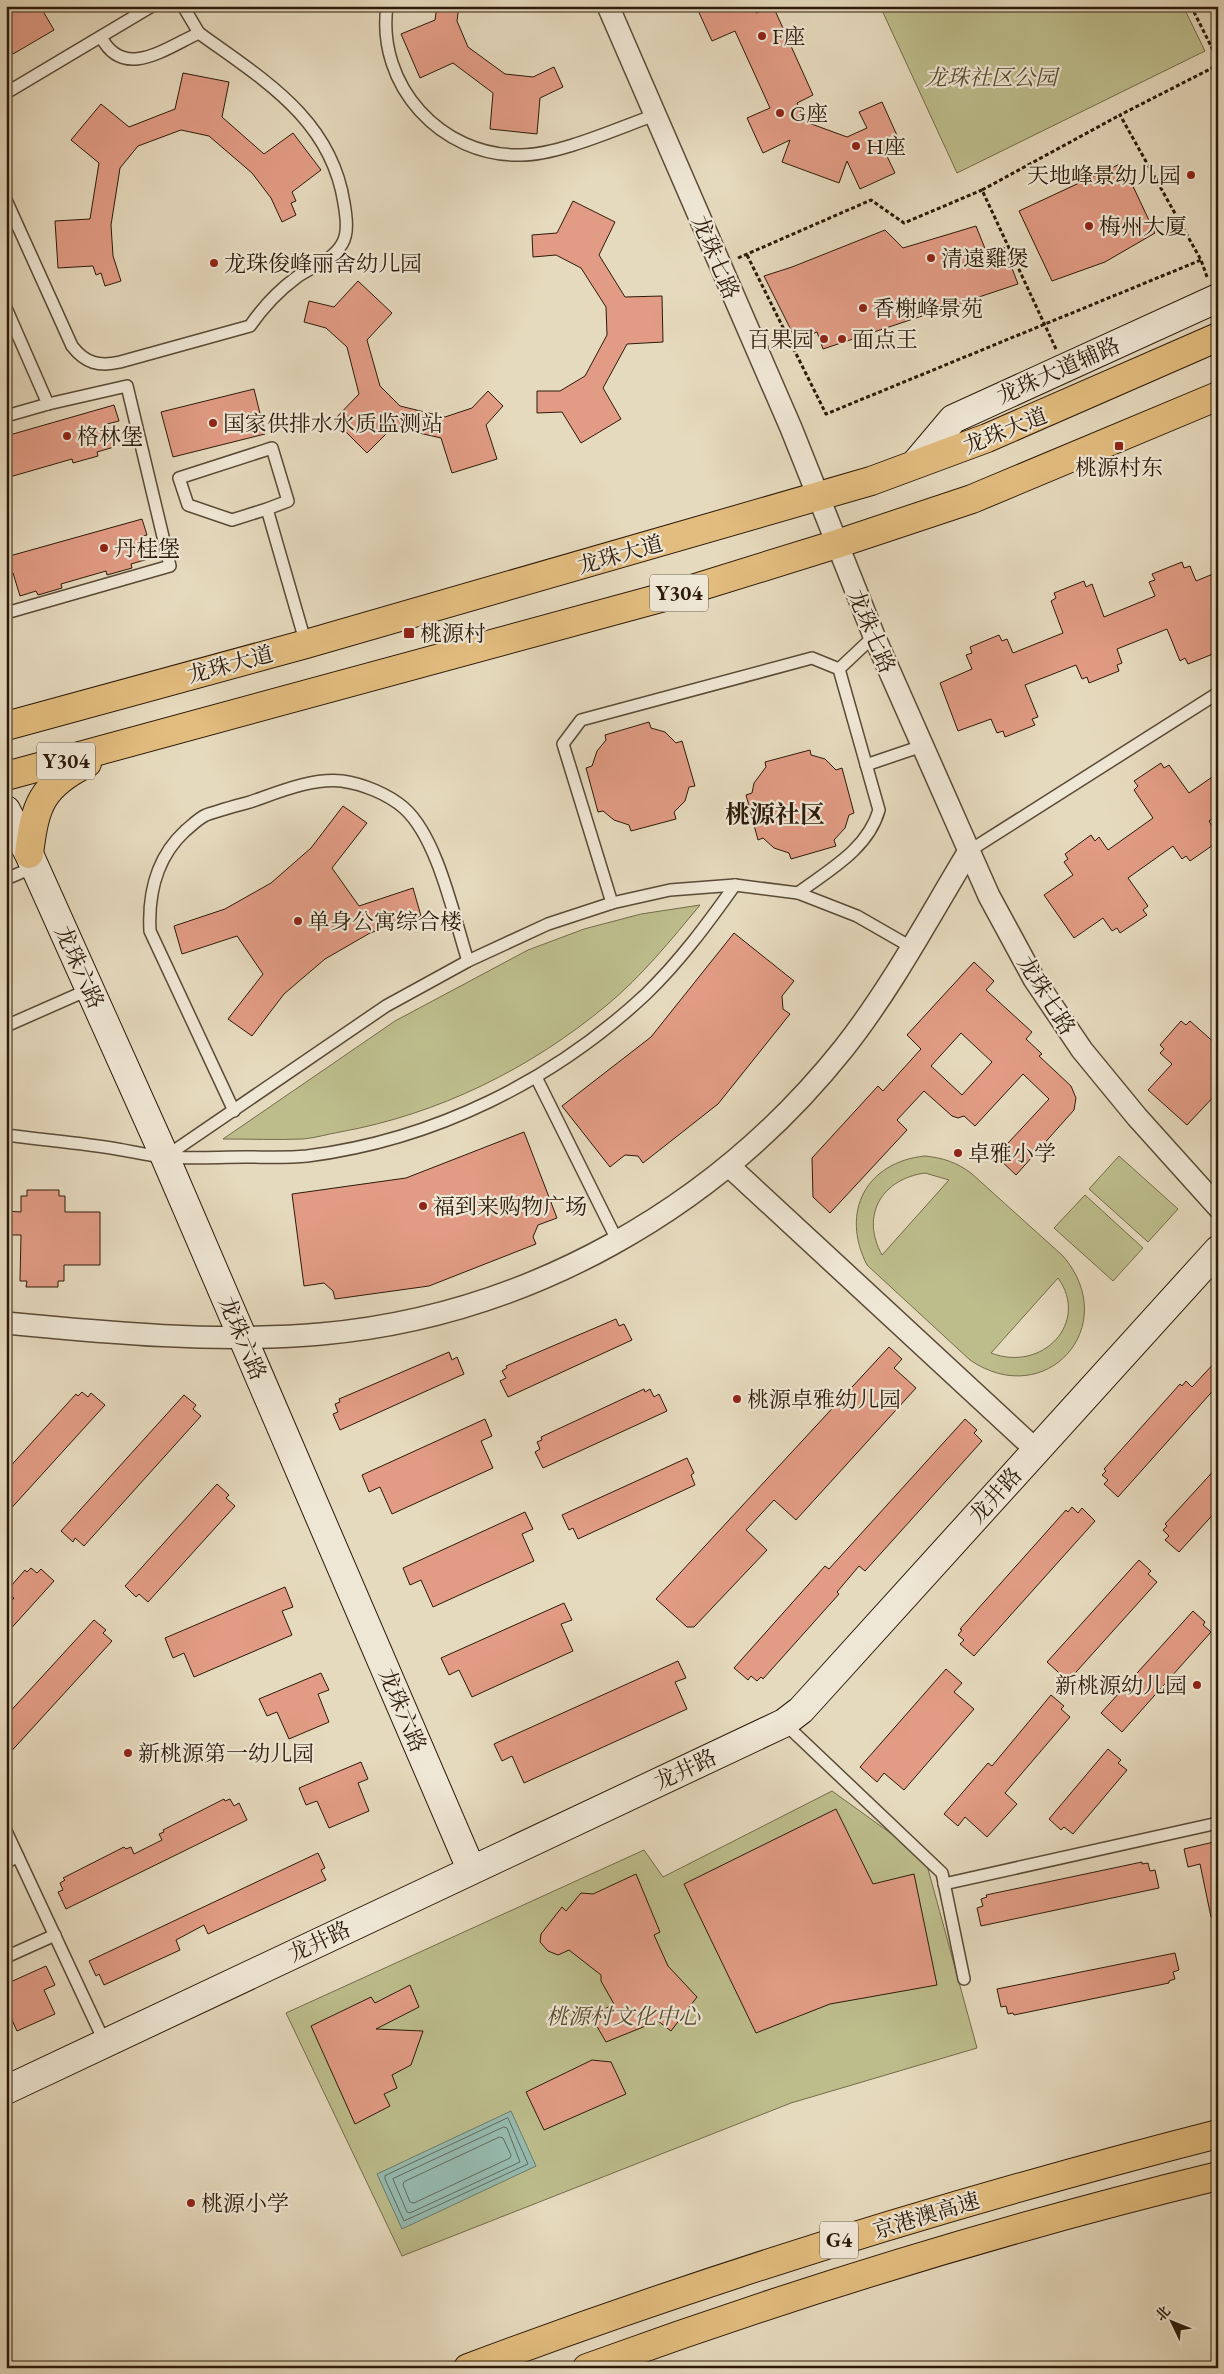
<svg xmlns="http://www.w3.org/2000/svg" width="1224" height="2374" font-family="'EB Garamond','Noto Serif SC',serif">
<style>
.green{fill:#bdbd8c;stroke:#746c4a;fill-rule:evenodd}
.water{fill:#96bbb0;stroke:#6c7b6d}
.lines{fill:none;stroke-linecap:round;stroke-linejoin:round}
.shore{stroke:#616a5c;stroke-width:1}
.building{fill:#e29c85;stroke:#2c1a09;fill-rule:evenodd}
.lane-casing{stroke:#5a4a36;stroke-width:14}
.street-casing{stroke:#5a4a36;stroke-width:24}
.secondary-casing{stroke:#2c1a09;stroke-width:30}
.primary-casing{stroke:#2c1a09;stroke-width:30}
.highway-casing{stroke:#2c1a09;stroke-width:30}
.path{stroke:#2c1a09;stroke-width:3;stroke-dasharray:4 2.5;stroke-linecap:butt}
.lane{stroke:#efe7d5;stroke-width:11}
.street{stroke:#efe7d5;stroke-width:21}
.secondary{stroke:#efe7d5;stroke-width:28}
.primary{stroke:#e3bd7f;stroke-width:28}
.highway{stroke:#e3bd7f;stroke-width:28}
.poi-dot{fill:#8f2418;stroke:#efe7d5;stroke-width:2}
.labels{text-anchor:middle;stroke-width:4.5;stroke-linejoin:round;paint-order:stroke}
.shield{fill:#efe7d5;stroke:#665846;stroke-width:1}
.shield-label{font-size:21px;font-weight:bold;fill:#2c1a09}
.poi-label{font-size:22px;fill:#2c1a09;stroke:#efe7d5;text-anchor:start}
.park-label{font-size:22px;font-style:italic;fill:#584b30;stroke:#efe7d5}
.street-label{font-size:22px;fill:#2c1a09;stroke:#efe7d5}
.quarter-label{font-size:25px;font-weight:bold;fill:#2c1a09;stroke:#efe7d5}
</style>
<rect width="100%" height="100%" fill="#e6dabe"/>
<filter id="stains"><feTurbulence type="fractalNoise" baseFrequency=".004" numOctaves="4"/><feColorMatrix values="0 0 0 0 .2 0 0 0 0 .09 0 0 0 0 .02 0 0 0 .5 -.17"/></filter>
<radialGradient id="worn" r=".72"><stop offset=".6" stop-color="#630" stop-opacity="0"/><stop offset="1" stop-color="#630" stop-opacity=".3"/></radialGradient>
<g class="green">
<polygon points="880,6 1183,6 1205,51 957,173"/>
<path d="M700 905C671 940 642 976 607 1005 530 1069 439 1114 340 1132 328 1134 315 1138 303 1139 277 1140 250 1139 223 1139L395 1021 528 950 584 929 641 914Z"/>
<path d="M925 1156C943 1158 956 1162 971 1173L1063 1256C1123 1326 1046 1412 970 1360L867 1265C840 1212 866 1162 925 1156ZM925 1173 949 1180 882 1255C860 1215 882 1179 925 1173ZM1058 1278C1090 1322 1043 1373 991 1353Z"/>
<polygon points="1119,1156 1178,1209 1148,1242 1089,1189"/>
<polygon points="1085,1195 1143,1248 1113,1281 1054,1228"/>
<polygon points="832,1791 925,1858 977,2048 791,2103 402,2256 286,2013 644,1850 663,1877"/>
</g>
<polygon class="water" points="511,2111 536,2166 402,2229 377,2174"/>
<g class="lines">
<g class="shore">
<polygon points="508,2118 528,2164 404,2221 385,2179 385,2176"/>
<polygon points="504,2127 507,2128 520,2162 410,2213 407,2212 393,2179"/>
<polygon points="500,2137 503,2138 511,2155 510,2158 414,2203 410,2202 403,2185 404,2182"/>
</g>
</g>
<g class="building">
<polygon points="6,6 40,6 54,30 13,54 6,42"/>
<polygon points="437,6 459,6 457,21 468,47 505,74 533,77 554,67 563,87 540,98 537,134 490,129 493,93 453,63 420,78 401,34 435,20"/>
<polygon points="696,6 753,6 756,13 773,6 813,95 797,103 806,122 847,137 867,128 859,112 882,102 900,142 884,150 895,173 860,189 847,161 839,183 782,162 790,140 763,153 747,118 770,108 735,31 712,41"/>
<polygon points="183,73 229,82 222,117 264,154 293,133 321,170 292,192 296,201 291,203 296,215 282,222 271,198 252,173 209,136 181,130 138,146 120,168 111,225 113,256 121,281 105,286 101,273 96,275 93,266 58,268 55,221 90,219 99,163 71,140 101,104 129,127 175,109"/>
<polygon points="1122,163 1155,233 1105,262 1052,281 1019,211"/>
<polygon points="573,201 615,222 599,255 625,297 662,296 663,342 627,344 603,388 621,419 581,443 562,412 537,413 537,391 560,391 585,376 607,335 606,307 581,268 556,255 533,257 532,235 557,233"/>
<polygon points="976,226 988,256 1004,247 1018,284 823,349 817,332 796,340 764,276 792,267 885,230 903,248"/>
<polygon points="358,281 392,313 367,340 380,386 400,406 445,417 472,408 488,391 503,406 486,425 497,459 452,473 441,438 393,427 367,453 334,420 359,394 347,347 326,328 304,322 309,301 334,307"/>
<polygon points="254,389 265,434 173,457 161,412"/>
<polygon points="114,405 119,421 107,424 114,447 97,452 98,456 73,463 72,459 6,478 6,436"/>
<polygon points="142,519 147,535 142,536 148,559 131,564 132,568 107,575 106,571 61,584 62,588 38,595 36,591 20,596 13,573 6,575 6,557"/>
<polygon points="1182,562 1184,568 1190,566 1196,581 1218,572 1218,652 1188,664 1185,658 1180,661 1167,629 1117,649 1122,663 1117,665 1119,671 1089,683 1087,677 1082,679 1076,665 1025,685 1038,717 1032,719 1035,725 1005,737 1003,731 997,733 991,719 958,731 940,683 972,669 966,655 972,653 970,647 999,635 1002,641 1007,639 1013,653 1063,633 1051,601 1056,598 1054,593 1084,581 1086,587 1092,584 1104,617 1155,596 1149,582 1155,580 1152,574"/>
<polygon points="649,722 651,728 665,732 676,743 682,741 695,786 689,787 685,801 674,812 676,819 631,831 629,825 614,820 603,811 598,812 586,768 592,766 597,751 606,740 605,735"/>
<polygon points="810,750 811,755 825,759 836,770 842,768 854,813 849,815 845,828 834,840 836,846 791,859 789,853 774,848 763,838 758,840 746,795 752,793 754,783 766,767 765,762"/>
<polygon points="1161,763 1164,768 1169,765 1189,793 1218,773 1218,815 1209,821 1217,834 1213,837 1216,843 1190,861 1186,856 1182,859 1173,846 1128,878 1148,906 1143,910 1147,915 1120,933 1117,928 1112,931 1103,918 1074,938 1044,895 1073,875 1064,862 1068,859 1065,854 1091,835 1095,841 1099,837 1108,850 1153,818 1134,790 1138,786 1134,781"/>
<polygon points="343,806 367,823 332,868 359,906 413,888 421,916 370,933 325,959 284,994 252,1036 228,1019 263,974 237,936 182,954 174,926 225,909 271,883 311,848"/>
<polygon points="734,933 794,981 782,996 783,1009 790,1014 718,1104 643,1163 638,1156 625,1155 610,1167 562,1106 651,1037"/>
<path d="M974 962 994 981 986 990 1032 1032 1026 1039 1042 1054 1039 1056 1071 1086 1076 1098 1074 1110 1016 1175 996 1156 1049 1099 1023 1074 975 1126 964 1116 958 1118 952 1116 924 1091 897 1120 907 1130 830 1213 813 1197 812 1158 878 1086 883 1091 921 1049 907 1035ZM961 1033 992 1062 962 1095 931 1066Z"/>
<polygon points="1181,1021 1186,1025 1190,1021 1218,1046 1218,1092 1187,1125 1148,1090 1172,1064 1160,1053 1164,1049 1160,1045"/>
<polygon points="524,1132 557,1218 538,1225 533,1237 536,1244 429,1286 335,1299 333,1291 324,1283 304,1286 292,1194 406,1178"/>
<polygon points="27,1190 59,1190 59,1196 65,1196 65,1212 100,1212 100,1265 64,1265 64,1281 58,1281 58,1287 26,1287 27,1281 20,1281 21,1235 6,1235 6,1211 21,1212 21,1196 27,1196"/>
<polygon points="616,1319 619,1326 624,1324 632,1340 508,1397 500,1381 506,1378 502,1371 507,1368 506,1366"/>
<polygon points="889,1347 902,1359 894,1368 916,1388 796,1520 774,1500 746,1530 767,1550 694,1627 687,1627 656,1599"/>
<polygon points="449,1352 452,1360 457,1357 464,1374 340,1430 333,1414 338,1412 335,1404 340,1402 339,1399"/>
<polygon points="1218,1359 1218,1385 1118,1497 1104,1484 1108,1480 1102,1475 1106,1471 1104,1469 1180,1384 1182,1386 1186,1381 1192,1387"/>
<polygon points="644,1389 645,1392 650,1389 654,1397 659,1394 667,1411 543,1468 535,1452 540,1449 537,1442 542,1440 541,1437"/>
<polygon points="82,1392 88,1397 91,1393 105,1405 6,1514 6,1471 76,1394 78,1396"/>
<polygon points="184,1395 196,1405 193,1409 201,1416 84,1546 75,1538 73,1542 61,1531"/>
<polygon points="485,1419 492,1436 481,1441 493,1468 392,1514 380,1487 369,1492 362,1475"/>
<polygon points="965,1419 977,1430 974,1433 982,1441 865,1571 859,1566 837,1592 839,1594 763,1679 761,1677 757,1681 751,1676 748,1680 734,1668 825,1566 829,1569"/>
<polygon points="687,1458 694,1473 691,1475 695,1485 578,1539 573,1528 569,1530 562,1515"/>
<polygon points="1218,1466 1218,1509 1179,1552 1165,1540 1169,1536 1163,1530 1167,1526 1165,1524"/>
<polygon points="217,1484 229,1495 226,1498 235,1506 148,1602 139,1594 136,1597 125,1586"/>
<polygon points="1072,1507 1078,1513 1082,1508 1095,1521 974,1656 960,1644 964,1640 958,1635 962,1630 960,1629 1066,1510 1068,1512"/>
<polygon points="525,1512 533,1529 522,1534 534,1561 433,1607 421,1580 410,1585 403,1568"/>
<polygon points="1139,1560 1151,1571 1148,1574 1157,1582 1068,1681 1047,1662"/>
<polygon points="31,1568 37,1573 41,1569 54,1581 6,1634 6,1607 14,1598 8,1593 12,1589 10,1587 25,1570 27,1572"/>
<polygon points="285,1587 293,1607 282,1611 292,1635 194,1677 184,1653 173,1658 165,1638"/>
<polygon points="564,1603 572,1620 561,1624 573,1651 472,1697 459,1670 449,1675 441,1658"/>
<polygon points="1193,1611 1205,1622 1203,1625 1211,1632 1122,1732 1101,1713"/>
<polygon points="94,1620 106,1630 103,1633 112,1641 6,1757 6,1716"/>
<polygon points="678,1661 686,1678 675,1682 687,1709 524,1783 512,1756 502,1761 494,1744"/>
<polygon points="946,1669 962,1683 954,1692 974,1709 904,1790 884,1773 877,1782 860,1767"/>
<polygon points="321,1673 329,1690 318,1694 329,1722 289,1739 277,1712 267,1716 259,1699"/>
<polygon points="1051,1695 1064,1706 1061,1709 1070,1717 1005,1793 1017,1804 987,1837 965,1817 958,1826 944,1814 988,1763 992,1766"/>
<polygon points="1108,1749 1121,1760 1118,1763 1127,1770 1073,1834 1064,1827 1061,1830 1049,1819"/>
<polygon points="361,1762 368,1779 358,1783 369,1811 329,1828 317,1801 306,1805 299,1788"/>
<polygon points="224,1799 225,1801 230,1799 234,1806 239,1803 247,1820 66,1909 58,1892 63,1890 60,1883 65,1880 63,1878 124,1847 126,1849 131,1847 134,1854 162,1840 159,1834 164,1832 163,1830"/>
<polygon points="836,1809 873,1884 914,1874 937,1985 830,2004 756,2033 684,1884"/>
<polygon points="1218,1841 1218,1916 1211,1917 1200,1864 1188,1867 1184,1849"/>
<polygon points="318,1853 325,1868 321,1870 326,1880 208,1934 204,1925 176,1940 180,1950 104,1985 99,1974 96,1976 89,1961"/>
<polygon points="1142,1862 1142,1864 1148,1863 1150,1871 1155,1870 1159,1888 981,1926 977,1908 983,1906 981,1899 987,1897 986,1895"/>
<polygon points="636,1874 660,1932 654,1935 668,1966 697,1997 671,2031 658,2021 606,2042 591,2016 614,2004 601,1981 601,1975 569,1950 558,1955 548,1951 540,1942 541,1934 562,1907 566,1911 581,1893 593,1894"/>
<polygon points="1175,1953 1179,1970 1173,1972 1175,1979 1169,1981 1169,1983 1014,2015 1013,2013 1008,2014 1006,2006 1001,2007 997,1989"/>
<polygon points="46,1966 55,1985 44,1990 55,2014 17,2031 6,2007 6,1984"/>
<polygon points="410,1985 419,2007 376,2029 423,2031 411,2065 392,2075 397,2088 384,2094 390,2106 355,2124 311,2026 371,1997 375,2003"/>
<polygon points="592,2060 611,2062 626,2094 544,2130 526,2092"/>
</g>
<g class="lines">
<g class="lane-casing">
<g id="lane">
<polyline points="183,6 199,33"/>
<path d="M387 6C376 85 441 157 521 155 559 155 618 128 655 115"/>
<polyline points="6,93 152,6"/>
<path d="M6 200 72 346C85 363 99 367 120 362L250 326C263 307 278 291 297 277 313 266 332 261 342 244 349 233 346 215 344 203 331 118 262 79 199 33 166 48 124 81 101 37"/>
<polyline points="6,308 48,404 127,386 170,566 6,613"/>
<polyline points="6,416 48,404"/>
<polyline points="267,509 232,520 188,505 179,478 272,448 288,501 267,509 306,644"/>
<polyline points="839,669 874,636"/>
<polyline points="866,765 922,746"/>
<polyline points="969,851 1218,693"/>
<polyline points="6,879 34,867"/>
<path d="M612 903 563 744 581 720 812 658 839 669 879 810C868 849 829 870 798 893"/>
<polyline points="6,1026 90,989"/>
<polyline points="536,1077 618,1242"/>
<path d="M234 1111 150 931C148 893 156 858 185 831 191 826 199 818 206 815 220 810 235 806 250 802 279 792 311 778 342 781 363 784 388 794 404 808 438 838 454 918 468 961"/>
<path d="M6 1135C43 1140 81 1143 117 1149 134 1152 150 1156 166 1157 192 1159 219 1157 245 1157 266 1157 287 1158 307 1156 434 1140 553 1081 646 994 680 961 708 923 735 885"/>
<polyline points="165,1157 386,1006 468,961 548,924 612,903 670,890 735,885 798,893 857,916 911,947"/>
<polyline points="784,1723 942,1873 964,1979"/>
<polyline points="6,1831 105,2043"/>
<polyline points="6,1862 18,1857"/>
<polyline points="944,1884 1218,1823"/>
<polyline points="6,1957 55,1935"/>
</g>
</g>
<g class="street-casing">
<g id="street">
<polyline points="608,6 791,428 874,636 989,896 1034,979 1082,1050 1137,1117 1218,1207"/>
<polyline points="729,1166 1036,1450"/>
<path d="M6 1323C110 1333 217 1343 321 1334 526 1316 716 1209 844 1048 892 987 929 917 969 851"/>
</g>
</g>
<g class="secondary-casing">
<g id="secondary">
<polyline points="915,464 953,419 1218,298"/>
<polyline points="6,810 29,854 165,1157 471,1869"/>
<polyline points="6,2090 784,1723 801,1710 1218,1250"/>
</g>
</g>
<g class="primary-casing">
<g id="primary">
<polyline points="6,726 306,644 871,481 987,438 1218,337"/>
<polyline points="6,776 679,593 837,544 972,499 1218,396"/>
<path d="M29 854C35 805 41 786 87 763"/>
</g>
</g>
<g class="highway-casing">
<g id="highway">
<path d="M468 2368C713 2276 964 2199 1218 2134"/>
<path d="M587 2368C793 2293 1004 2228 1218 2176"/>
</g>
</g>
<g class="path">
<polyline points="1191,6 1218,60"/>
<polyline points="747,255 826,414 1201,260"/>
<polyline points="1218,256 1218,258"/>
<polyline points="738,258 871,200 904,223 982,190"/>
<polyline points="1207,277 1201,260 1120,115 1218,65"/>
<polyline points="1056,349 982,190 1120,115"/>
</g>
<use href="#lane" class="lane"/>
<use href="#street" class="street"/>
<use href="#secondary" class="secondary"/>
<use href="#primary" class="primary"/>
<use href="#highway" class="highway"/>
</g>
<g class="poi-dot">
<circle cx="762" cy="36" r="5"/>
<circle cx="780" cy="113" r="5"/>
<circle cx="856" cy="146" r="5"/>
<circle cx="1191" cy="175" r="5"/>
<circle cx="1089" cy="226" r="5"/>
<circle cx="931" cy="258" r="5"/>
<circle cx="214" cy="263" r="5"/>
<circle cx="863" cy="308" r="5"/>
<circle cx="824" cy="339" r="5"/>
<circle cx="842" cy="339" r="5"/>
<circle cx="213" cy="423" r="5"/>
<circle cx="67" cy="436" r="5"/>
<rect x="1114" y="441" width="10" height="10" rx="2.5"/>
<circle cx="104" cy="548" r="5"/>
<rect x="403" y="627" width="12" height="12" rx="2.5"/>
<circle cx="298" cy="921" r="5"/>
<circle cx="958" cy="1153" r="5"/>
<circle cx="423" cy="1206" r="5"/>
<circle cx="737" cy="1399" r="5"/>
<circle cx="1197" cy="1685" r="5"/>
<circle cx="128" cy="1753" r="5"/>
<circle cx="191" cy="2203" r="5"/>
</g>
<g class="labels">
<g class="shield">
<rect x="650" y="574.5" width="58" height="37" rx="4"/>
<rect x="37" y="742.5" width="58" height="37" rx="4"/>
<rect x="820" y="2221.5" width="38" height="37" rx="4"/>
</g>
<g class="shield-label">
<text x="679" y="600">Y304</text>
<text x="66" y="768">Y304</text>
<text x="839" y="2247">G4</text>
</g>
<g class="poi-label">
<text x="772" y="44">F座</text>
<text x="790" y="121">G座</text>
<text x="866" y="154">H座</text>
<text x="1181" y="183" text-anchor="end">天地峰景幼儿园</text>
<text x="1099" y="234">梅州大厦</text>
<text x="941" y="266">清遠雞煲</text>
<text x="224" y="271">龙珠俊峰丽舍幼儿园</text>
<text x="873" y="316">香榭峰景苑</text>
<text x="814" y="347" text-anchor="end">百果园</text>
<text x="852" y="347">面点王</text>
<text x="223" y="431">国家供排水水质监测站</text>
<text x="77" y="444">格林堡</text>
<text x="1119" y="475" text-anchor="middle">桃源村东</text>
<text x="114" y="556">丹桂堡</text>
<text x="420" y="641">桃源村</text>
<text x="308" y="929">单身公寓综合楼</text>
<text x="968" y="1161">卓雅小学</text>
<text x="433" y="1214">福到来购物广场</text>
<text x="747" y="1407">桃源卓雅幼儿园</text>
<text x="1187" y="1693" text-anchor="end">新桃源幼儿园</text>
<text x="138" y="1761">新桃源第一幼儿园</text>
<text x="201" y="2211">桃源小学</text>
</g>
<g class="park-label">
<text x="991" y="85">龙珠社区公园</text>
<text x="623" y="2024">桃源村文化中心</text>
</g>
<g class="street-label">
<text transform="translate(716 257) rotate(67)" y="8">龙珠七路</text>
<text transform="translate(1058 370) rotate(-24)" y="8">龙珠大道辅路</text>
<text transform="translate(1005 430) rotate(-22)" y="8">龙珠大道</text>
<text transform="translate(620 554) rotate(-16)" y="8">龙珠大道</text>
<text transform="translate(872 631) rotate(67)" y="8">龙珠七路</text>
<text transform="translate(230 664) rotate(-15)" y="8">龙珠大道</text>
<text transform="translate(80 967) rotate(66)" y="8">龙珠六路</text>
<text transform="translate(1047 995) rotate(58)" y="8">龙珠七路</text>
<text transform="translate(243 1338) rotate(67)" y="8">龙珠六路</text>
<text transform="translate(995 1495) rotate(-48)" y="8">龙井路</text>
<text transform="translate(403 1710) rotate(67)" y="8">龙珠六路</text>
<text transform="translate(685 1769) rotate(-25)" y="8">龙井路</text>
<text transform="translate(319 1941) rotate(-25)" y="8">龙井路</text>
<text transform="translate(926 2215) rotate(-17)" y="8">京港澳高速</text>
</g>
<g class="quarter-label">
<text x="775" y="823">桃源社区</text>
</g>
</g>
<rect width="1224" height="2374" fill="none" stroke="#e6dabe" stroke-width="25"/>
<rect x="8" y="8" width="1209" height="2359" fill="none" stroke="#2c1a09" stroke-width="2.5"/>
<rect x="12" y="12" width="1199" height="2349" fill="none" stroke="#2c1a09"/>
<g transform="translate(1172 2322) rotate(313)" stroke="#efe7d5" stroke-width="4" paint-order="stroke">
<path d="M0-4L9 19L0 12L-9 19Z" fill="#2c1a09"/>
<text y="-8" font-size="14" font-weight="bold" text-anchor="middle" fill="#2c1a09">北</text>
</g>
<rect width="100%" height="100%" filter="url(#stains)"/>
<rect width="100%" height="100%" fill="url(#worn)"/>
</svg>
